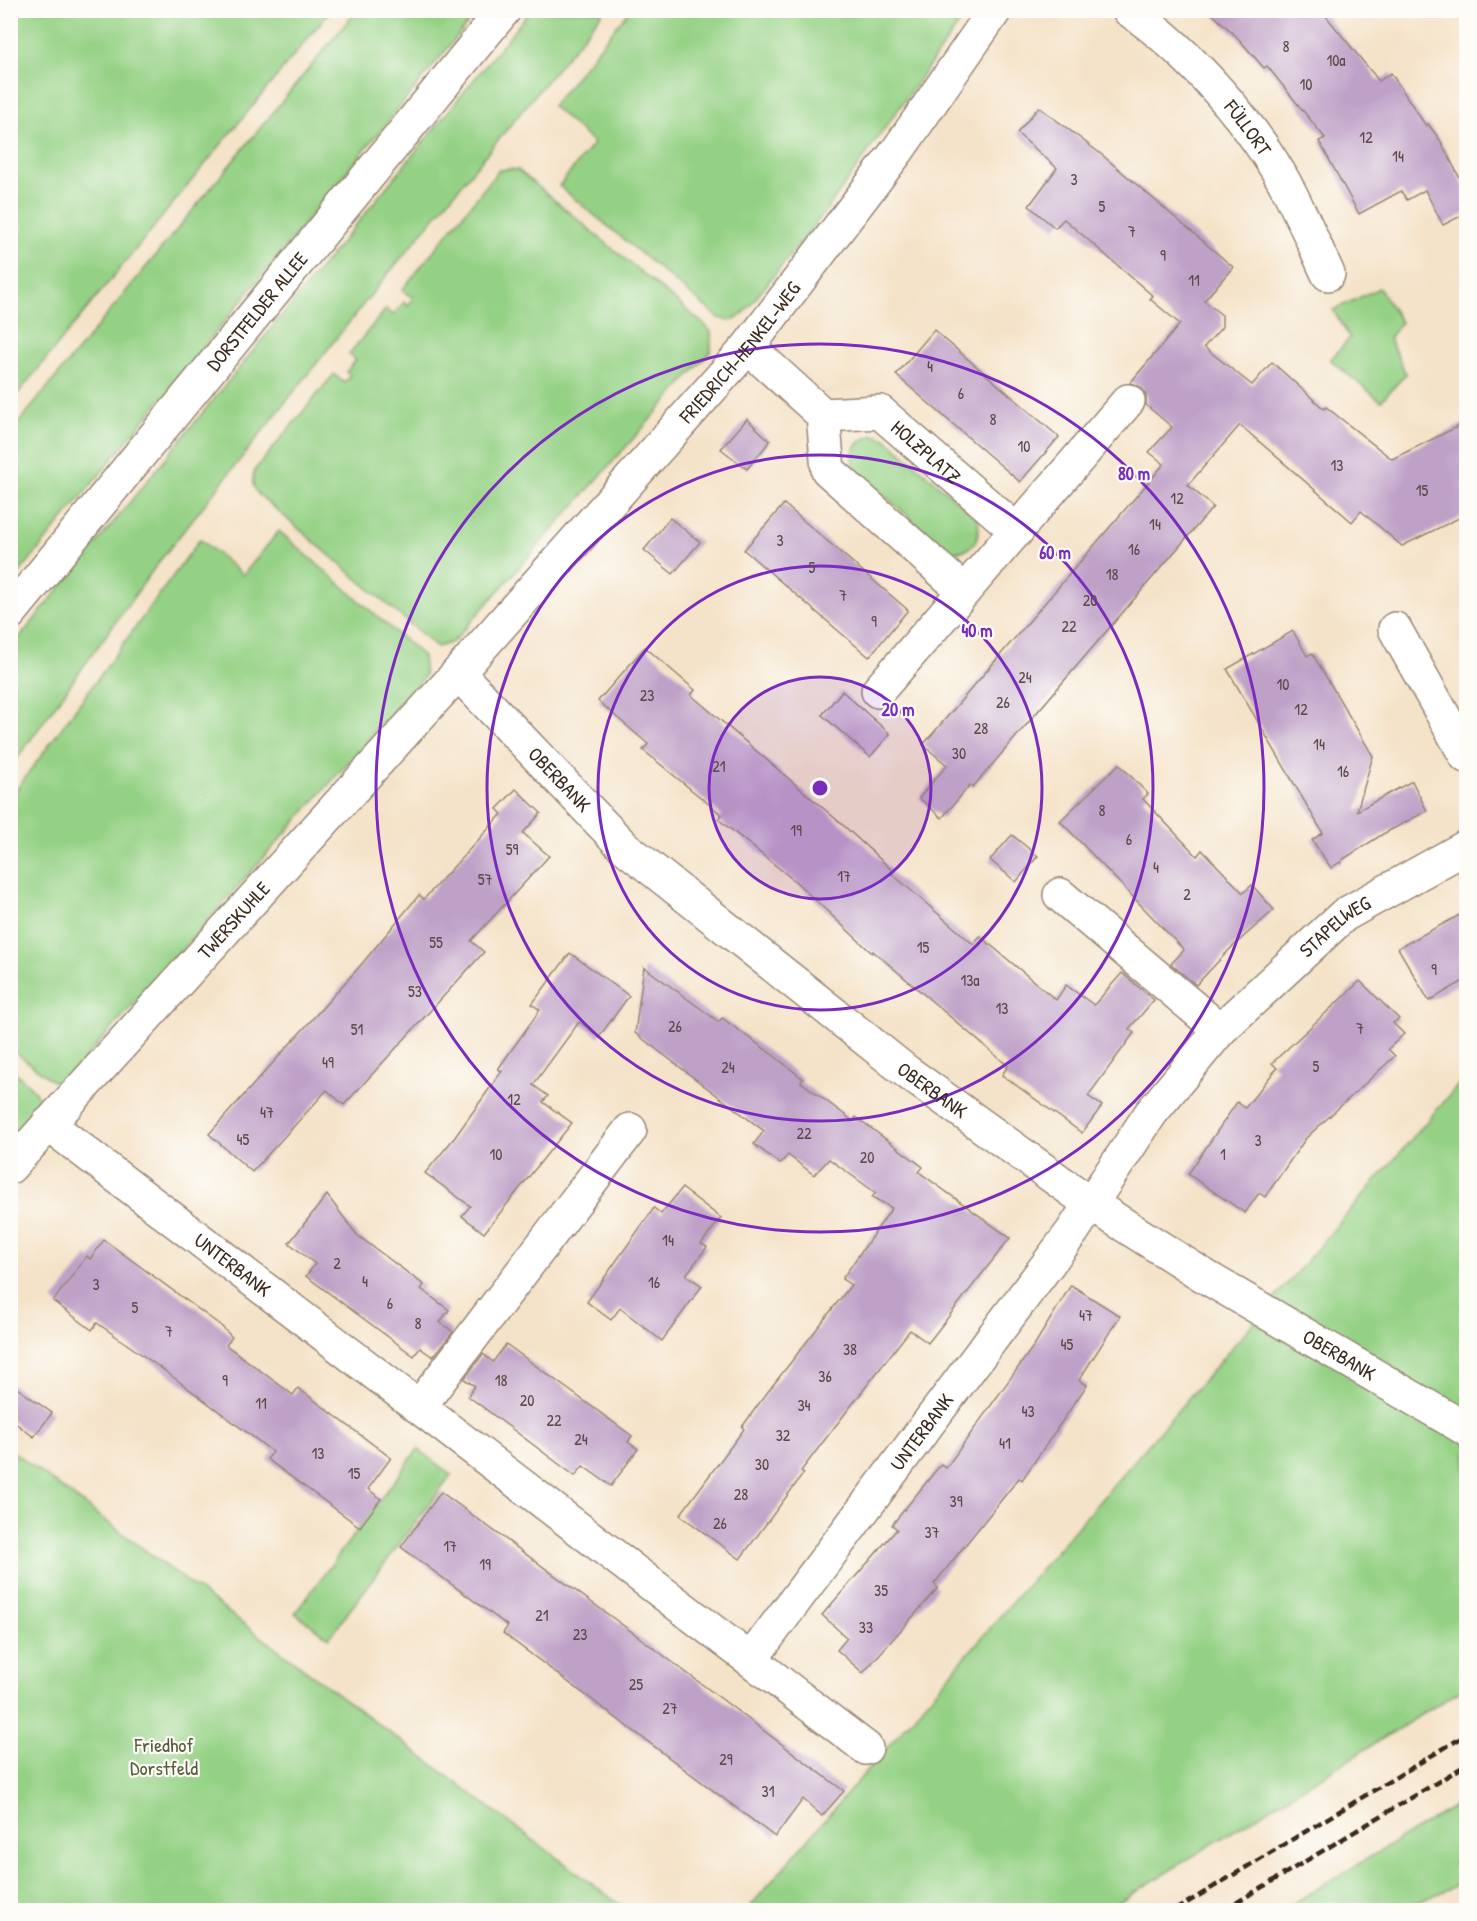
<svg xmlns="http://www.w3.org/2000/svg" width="1477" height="1921" font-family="'Patrick Hand',sans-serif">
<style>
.green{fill:#95d185;stroke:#687e52;stroke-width:1.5}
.building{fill:#bfa1c8}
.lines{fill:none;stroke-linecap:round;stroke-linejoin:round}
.minor-casing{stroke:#988674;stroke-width:36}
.secondary-casing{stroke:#988674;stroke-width:36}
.minor{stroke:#fff;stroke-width:33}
.secondary{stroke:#fff;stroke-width:33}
.rail{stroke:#3b2a1e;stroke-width:4.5;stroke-dasharray:9 4.5;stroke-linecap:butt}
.ring{fill:none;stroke:#7b2cbf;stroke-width:3}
.labels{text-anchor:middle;stroke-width:4.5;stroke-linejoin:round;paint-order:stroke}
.number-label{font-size:16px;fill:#5c4848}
.street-label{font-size:20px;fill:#3b2a1e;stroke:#fdfcf7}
.park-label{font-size:20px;fill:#565c3d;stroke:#fdfcf7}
.centre{fill:#7b2cbf;stroke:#fdfcf7;stroke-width:3}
.ring-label{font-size:18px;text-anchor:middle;font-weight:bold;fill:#7b2cbf;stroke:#fdfcf7;stroke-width:4.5;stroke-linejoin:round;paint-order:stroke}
</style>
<rect width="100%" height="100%" fill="#fdfcf7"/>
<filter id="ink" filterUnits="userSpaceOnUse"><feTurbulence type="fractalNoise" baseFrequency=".0167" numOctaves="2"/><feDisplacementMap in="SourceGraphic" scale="12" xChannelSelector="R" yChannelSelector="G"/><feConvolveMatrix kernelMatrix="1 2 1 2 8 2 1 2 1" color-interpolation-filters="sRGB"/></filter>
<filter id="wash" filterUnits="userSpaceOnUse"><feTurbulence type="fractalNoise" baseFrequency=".008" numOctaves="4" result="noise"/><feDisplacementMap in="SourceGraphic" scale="24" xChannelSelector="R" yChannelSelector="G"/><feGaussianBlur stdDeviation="1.35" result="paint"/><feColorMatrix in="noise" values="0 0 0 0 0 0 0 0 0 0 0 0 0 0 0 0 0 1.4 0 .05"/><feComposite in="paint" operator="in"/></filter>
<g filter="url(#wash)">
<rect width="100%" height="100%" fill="#f5e3c9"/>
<g class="green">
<polygon points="11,10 330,11 11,402 10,11"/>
<polygon points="356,11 478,11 11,583 11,432"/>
<polygon points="530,11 604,11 370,296 158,563 11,767 11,648"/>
<path d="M629 11V10L968 11 828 208 744 313C735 321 731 323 719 318L559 186 594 143 552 106Z"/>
<path d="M509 169 518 170 706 326 711 332V351L453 642 437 647 258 494C252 486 251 481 255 470L334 374 344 383 350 376 346 372 356 360 349 354 386 309 393 315 404 302 408 306 413 298 402 290 499 170Z"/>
<polygon points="1379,288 1401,322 1389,338 1406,374 1381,401 1330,360 1350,338 1333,310"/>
<path d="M874 435 886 439 978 519C982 542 968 557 945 549L857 471C848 452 855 441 874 435Z"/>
<polygon points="279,531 423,656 425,676 68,1078 59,1082 52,1081 11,1049 11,797 200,539 243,575"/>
<path d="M11 1069C54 1106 45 1103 11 1143Z"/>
<polygon points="1466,1076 1466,1687 1106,1910 747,1910"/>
<polygon points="418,1449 451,1475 329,1638 295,1613"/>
<polygon points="10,1450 11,1450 627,1910 11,1910"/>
<polygon points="1466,1799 1466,1854 1454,1862 1465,1882 1400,1910 1282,1910"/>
</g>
<g id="blocks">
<g class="building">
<polygon points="1208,10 1321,10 1379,81 1391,73 1426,126 1428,124 1440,140 1467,192 1467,213 1443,225 1425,190 1407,200 1401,191 1359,214 1319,141 1325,138 1267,66 1264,68 1236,36"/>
<polygon points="1039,107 1101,154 1233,267 1204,301 1222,315 1222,327 1204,347 1252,385 1272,362 1324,409 1326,407 1392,459 1467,422 1467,514 1402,546 1361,511 1352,522 1240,425 1188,485 1213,507 973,787 970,785 942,818 919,798 947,765 923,745 1164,464 1149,452 1172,427 1146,405 1146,395 1141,387 1130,383 1180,324 1150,299 1153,296 1064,219 1055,228 1029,206 1057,168 1017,133"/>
<polygon points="934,330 1059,437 1020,482 896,375"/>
<polygon points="747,419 770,441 747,469 721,449"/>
<polygon points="784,504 908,610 869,657 744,550"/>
<polygon points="670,518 700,542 673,574 644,550"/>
<polygon points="1293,631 1307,656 1312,653 1373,756 1357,811 1412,781 1427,811 1383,834 1342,860 1341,864 1340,862 1331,868 1312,840 1323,833 1227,669"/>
<polygon points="645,647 695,690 691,695 844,826 893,871 891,873 973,944 980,936 1056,1000 1066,985 1094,1005 1122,973 1154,1000 1129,1029 1134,1033 1088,1096 1102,1106 1082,1133 1002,1075 1008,1066 873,951 872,953 796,882 718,819 722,815 643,750 648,744 598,701"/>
<polygon points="842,691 890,734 870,757 822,715"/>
<polygon points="1119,764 1148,794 1143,799 1197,856 1202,850 1243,893 1252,885 1274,910 1231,948 1196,985 1171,964 1184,950 1060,821"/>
<polygon points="516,789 541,813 523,833 549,856 471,941 484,952 344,1105 327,1090 252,1172 209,1134 360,966 419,895 424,899 502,814 497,809"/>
<polygon points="1012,835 1038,856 1016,882 990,860"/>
<polygon points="1467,911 1467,979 1429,1001 1398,948"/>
<polygon points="570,953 629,996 599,1037 579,1022 533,1085 548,1096 543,1102 572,1123 484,1233 462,1216 470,1206 425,1173 455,1137 502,1071 498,1069 540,1010 532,1004"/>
<polygon points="644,967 719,1022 722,1018 777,1058 803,1079 801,1082 853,1121 856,1117 923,1167 919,1172 1010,1238 928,1343 910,1330 823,1442 801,1471 804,1473 740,1559 680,1515 744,1429 742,1427 763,1398 851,1285 842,1279 892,1208 872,1197 876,1193 829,1159 814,1175 788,1155 780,1164 754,1144 764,1131 635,1033"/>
<polygon points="1360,981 1399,1019 1393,1023 1404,1034 1388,1049 1395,1056 1306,1138 1265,1197 1259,1193 1245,1213 1188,1174 1237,1102 1245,1108 1277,1068 1272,1063"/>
<polygon points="682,1188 721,1218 701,1244 707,1247 686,1275 702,1286 662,1341 620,1308 611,1320 587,1302 654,1208 661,1214"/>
<polygon points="327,1195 357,1235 424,1285 421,1289 449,1310 440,1322 453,1332 433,1357 420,1348 414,1356 306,1276 315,1264 289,1243"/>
<polygon points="104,1240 220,1325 232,1337 226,1345 293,1395 298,1388 391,1458 368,1489 381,1499 360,1527 267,1459 273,1452 165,1371 97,1323 92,1330 53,1301 87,1256 90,1259"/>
<polygon points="1071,1285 1120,1316 1079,1380 1087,1385 1022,1480 1019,1478 934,1584 938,1588 863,1673 837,1650 847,1638 822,1615 897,1529 892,1525 941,1464 946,1468 1035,1344"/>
<polygon points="506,1344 632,1436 628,1442 638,1449 611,1486 583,1466 575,1476 468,1396 475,1386 464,1379 483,1354 493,1362"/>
<polygon points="10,1383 52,1413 34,1437 10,1419"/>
<polygon points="441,1492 643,1640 844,1791 822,1816 803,1799 775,1837 503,1633 508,1626 401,1547"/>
</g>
</g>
</g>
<g filter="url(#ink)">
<use href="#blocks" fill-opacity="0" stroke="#988674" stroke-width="1.5"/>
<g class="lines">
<g class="minor-casing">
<g id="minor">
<path id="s1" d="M1129 10C1190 52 1255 126 1289 191 1303 218 1315 246 1328 274"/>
<polyline points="748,347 823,415 828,470 964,591"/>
<path id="s2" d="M823 415 880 412 1017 531"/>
<polyline points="1395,629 1466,756"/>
<path id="s3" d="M458 673 623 846 907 1072 1091 1204 1206 1277 1466 1429"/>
<polyline points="878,691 1128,401"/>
<polyline points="1060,895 1220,1030"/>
<path id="s4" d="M48 1124 866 1748"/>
<path id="s5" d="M10 1167 458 673 748 347 898 150 995 10"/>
<polyline points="419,1407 630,1130"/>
<path id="s6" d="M751 1659 1072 1232 1151 1113 1220 1030 1344 915 1466 847"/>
</g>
</g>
<g class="secondary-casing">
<g id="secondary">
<path id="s7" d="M10 613 504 10"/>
</g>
</g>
<use href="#minor" class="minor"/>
<use href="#secondary" class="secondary"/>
<g class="rail">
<polyline points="1175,1910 1466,1735"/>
<polyline points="1224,1910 1466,1765"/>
</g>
</g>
</g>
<circle cx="820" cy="788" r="111" fill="#7b2cbf" fill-opacity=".12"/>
<g class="ring">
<circle cx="820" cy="788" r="111"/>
<circle cx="820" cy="788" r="222"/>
<circle cx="820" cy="788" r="333"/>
<circle cx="820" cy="788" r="444"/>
</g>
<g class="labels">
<g class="number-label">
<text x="1286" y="52">8</text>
<text x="1336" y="66">10a</text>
<text x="1306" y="90">10</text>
<text x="1366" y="143">12</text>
<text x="1398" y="162">14</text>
<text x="1074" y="185">3</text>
<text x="1102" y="212">5</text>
<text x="1132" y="237">7</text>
<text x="1163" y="261">9</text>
<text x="1194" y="286">11</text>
<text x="930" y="372">4</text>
<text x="961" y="399">6</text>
<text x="993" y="425">8</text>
<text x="1024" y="452">10</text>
<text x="1337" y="471">13</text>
<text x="1422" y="496">15</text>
<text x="1177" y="504">12</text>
<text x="1155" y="530">14</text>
<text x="780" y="546">3</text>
<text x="1134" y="555">16</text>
<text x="812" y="573">5</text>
<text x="1112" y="580">18</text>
<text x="843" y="601">7</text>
<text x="1090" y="606">20</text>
<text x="874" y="627">9</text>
<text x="1069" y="632">22</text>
<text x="1025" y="683">24</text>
<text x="1283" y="690">10</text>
<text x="647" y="701">23</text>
<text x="1003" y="708">26</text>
<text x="1301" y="715">12</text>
<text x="981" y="734">28</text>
<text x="1319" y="750">14</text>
<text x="959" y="759">30</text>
<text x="719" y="772">21</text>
<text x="1343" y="777">16</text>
<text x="1102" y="816">8</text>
<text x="796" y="836">19</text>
<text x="1129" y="845">6</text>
<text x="512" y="855">59</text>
<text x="1156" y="873">4</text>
<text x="844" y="882">17</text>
<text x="485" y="885">57</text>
<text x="1187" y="900">2</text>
<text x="436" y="948">55</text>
<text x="923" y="953">15</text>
<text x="1434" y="975">9</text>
<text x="970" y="986">13a</text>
<text x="415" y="997">53</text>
<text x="1002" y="1014">13</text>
<text x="675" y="1032">26</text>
<text x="1360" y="1034">7</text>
<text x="357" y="1035">51</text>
<text x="328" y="1068">49</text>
<text x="1316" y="1072">5</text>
<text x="728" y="1073">24</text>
<text x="514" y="1105">12</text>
<text x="267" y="1118">47</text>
<text x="804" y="1139">22</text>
<text x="243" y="1145">45</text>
<text x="1258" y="1146">3</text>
<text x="496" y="1160">10</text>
<text x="1223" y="1160">1</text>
<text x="867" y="1163">20</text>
<text x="668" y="1246">14</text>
<text x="337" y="1269">2</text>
<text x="365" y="1287">4</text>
<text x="654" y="1288">16</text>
<text x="96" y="1290">3</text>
<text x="390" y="1309">6</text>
<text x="135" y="1313">5</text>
<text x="1086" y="1321">47</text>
<text x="418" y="1329">8</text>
<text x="169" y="1337">7</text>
<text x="1067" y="1350">45</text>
<text x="850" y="1355">38</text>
<text x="825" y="1382">36</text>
<text x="225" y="1386">9</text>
<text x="501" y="1386">18</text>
<text x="527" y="1406">20</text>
<text x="261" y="1409">11</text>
<text x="804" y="1411">34</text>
<text x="1028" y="1417">43</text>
<text x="554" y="1426">22</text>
<text x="783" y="1441">32</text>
<text x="581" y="1445">24</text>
<text x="1005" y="1449">41</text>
<text x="318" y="1459">13</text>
<text x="762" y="1470">30</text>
<text x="354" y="1479">15</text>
<text x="741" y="1500">28</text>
<text x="956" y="1507">39</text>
<text x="720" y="1529">26</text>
<text x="932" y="1538">37</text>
<text x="450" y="1552">17</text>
<text x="485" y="1570">19</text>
<text x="881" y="1596">35</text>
<text x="542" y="1621">21</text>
<text x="866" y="1633">33</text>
<text x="580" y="1640">23</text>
<text x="636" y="1690">25</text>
<text x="670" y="1714">27</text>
<text x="726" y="1765">29</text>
<text x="768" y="1797">31</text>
</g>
<g class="street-label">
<text dy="7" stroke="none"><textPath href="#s1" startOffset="168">FÜLLORT</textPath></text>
<text dy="7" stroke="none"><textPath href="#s7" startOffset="390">DORSTFELDER ALLEE</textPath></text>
<text dy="7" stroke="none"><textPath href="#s5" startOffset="1094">FRIEDRICH-HENKEL-WEG</textPath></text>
<text dy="7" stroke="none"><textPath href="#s2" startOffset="118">HOLZPLATZ</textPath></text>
<text dy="7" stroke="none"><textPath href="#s3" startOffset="147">OBERBANK</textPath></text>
<text dy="7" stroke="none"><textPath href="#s5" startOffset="333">TWERSKUHLE</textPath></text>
<text dy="7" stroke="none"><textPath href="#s6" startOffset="940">STAPELWEG</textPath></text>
<text dy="7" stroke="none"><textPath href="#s3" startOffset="633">OBERBANK</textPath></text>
<text dy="7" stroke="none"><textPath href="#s4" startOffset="232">UNTERBANK</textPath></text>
<text dy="7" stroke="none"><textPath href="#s3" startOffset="1119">OBERBANK</textPath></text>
<text dy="7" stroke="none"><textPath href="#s6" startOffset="284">UNTERBANK</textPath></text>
</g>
<g class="park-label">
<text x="164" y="1752">Friedhof<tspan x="164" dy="23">Dorstfeld</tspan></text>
</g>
</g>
<circle cx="820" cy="788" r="9" class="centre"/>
<g class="ring-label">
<text x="1134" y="480">80 m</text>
<text x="1055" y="559">60 m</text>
<text x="977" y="637">40 m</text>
<text x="898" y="716">20 m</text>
</g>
<rect width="1477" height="1921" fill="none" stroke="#fdfcf7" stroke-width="36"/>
</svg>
